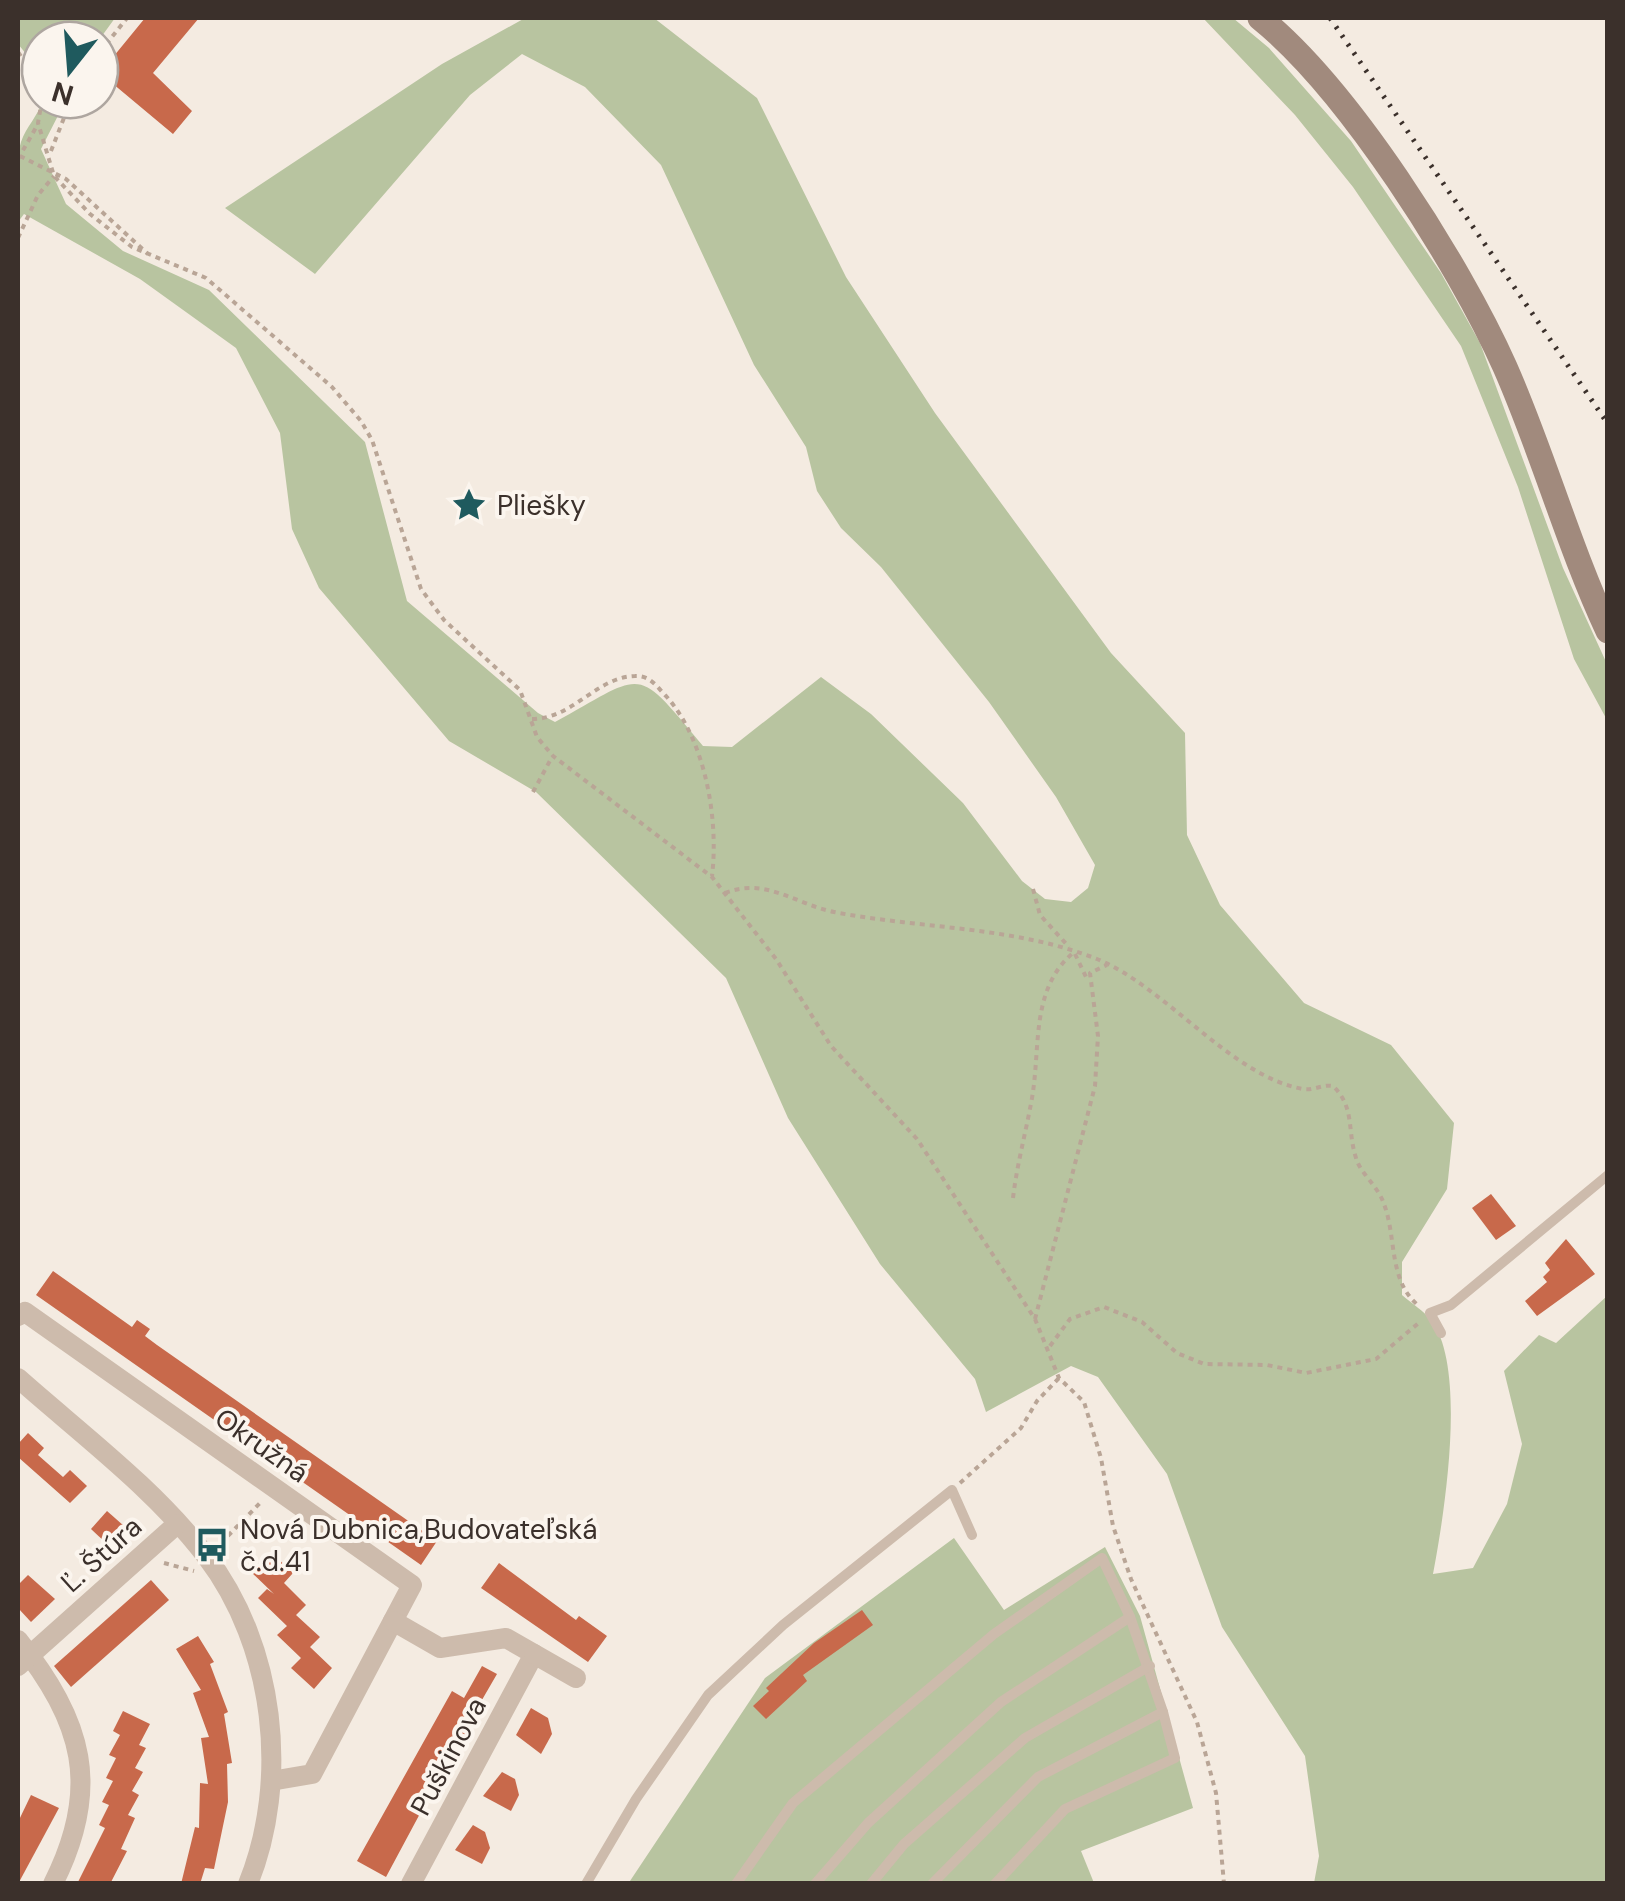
<svg xmlns="http://www.w3.org/2000/svg" width="1625" height="1901" font-family="'DM Sans',sans-serif">
<style>
.green{fill:#b8c4a0}
.building{fill:#c8694b}
.lines{fill:none;stroke-linecap:round;stroke-linejoin:round}
.path{stroke:#b9a596;stroke-width:4;stroke-dasharray:5 5;stroke-linecap:butt}
.lane{stroke:#cdbbac;stroke-width:10}
.street{stroke:#cdbbac;stroke-width:20}
.secondary{stroke:#a18a7d;stroke-width:25}
.rail{stroke:#3b302b;stroke-width:5;stroke-dasharray:2.5 8;stroke-linecap:butt}
.labels{text-anchor:middle;stroke-width:8;stroke-linejoin:round;paint-order:stroke}
.poi-label{font-size:28px;fill:#3b302b;stroke:#fbf5ee;text-anchor:start}
.street-label{font-size:28px;fill:#3b302b;stroke:#fbf5ee}
</style>
<rect width="100%" height="100%" fill="#f4ebe1"/>
<g class="green">
<polygon points="18,18 115,18 99,40 40,40 40,71 18,44"/>
<path d="M525 18H654L757 98 846 277 935 413 1111 653 1185 733 1187 835 1220 905 1304 1003 1391 1045 1454 1123 1447 1189 1402 1262V1295C1411 1303 1424 1311 1431 1320 1468 1368 1444 1516 1433 1574L1473 1568 1507 1504 1522 1444 1504 1371 1539 1335 1556 1343 1607 1296V1883H1314L1319 1856 1305 1756 1222 1627 1167 1474 1098 1377 1071 1366 986 1412 975 1379 880 1264 788 1118 726 978 536 792 449 741 319 588 292 529 280 433 236 348 140 279 24 214 18 222C18 196 13 167 21 142 26 127 38 116 43 100H66L41 149 66 204 123 251 209 290 365 442 407 601 538 713 555 722C646 672 634 663 703 746L732 747 821 677 871 714 963 803 1022 881 1045 899 1071 902 1088 888 1095 865 1056 797 989 702 881 567 841 528 817 491 806 447 754 365 661 165 585 87 522 54 470 95 315 274 225 208 442 64Z"/>
<polygon points="1203,18 1233,18 1269,48 1351,141 1441,273 1480,343 1563,568 1607,664 1607,720 1574,659 1518,487 1461,346 1353,187 1295,115"/>
<polygon points="954,1538 1004,1610 1105,1547 1140,1616 1193,1808 1081,1851 1094,1883 628,1884 765,1678"/>
</g>
<g class="building">
<polygon points="145,18 199,18 153,73 192,111 173,134 100,73"/>
<polygon points="1491,1194 1516,1226 1496,1240 1472,1208"/>
<polygon points="1566,1239 1595,1274 1537,1316 1525,1301 1547,1282 1543,1277 1550,1270 1545,1263"/>
<polygon points="53,1271 132,1327 137,1320 150,1329 145,1336 157,1345 437,1541 421,1565 36,1295"/>
<polygon points="28,1433 44,1448 38,1455 63,1477 70,1470 87,1486 70,1503 18,1457 18,1444"/>
<polygon points="107,1511 124,1526 107,1544 91,1529"/>
<polygon points="271,1552 293,1573 284,1583 306,1605 296,1615 320,1637 310,1647 332,1668 314,1689 291,1668 301,1658 277,1635 287,1626 258,1598 267,1589 274,1594 251,1572"/>
<polygon points="499,1563 576,1620 579,1616 607,1636 588,1662 481,1588"/>
<polygon points="28,1575 55,1599 31,1622 18,1608 18,1585"/>
<polygon points="151,1580 169,1600 71,1687 54,1666"/>
<polygon points="862,1610 873,1625 803,1675 807,1681 766,1719 753,1706 769,1691 766,1688 814,1643"/>
<polygon points="198,1636 214,1662 210,1664 228,1712 224,1714 232,1763 227,1764 228,1802 214,1869 205,1868 200,1884 181,1884 195,1827 199,1828 200,1783 208,1784 201,1738 209,1737 193,1693 201,1690 176,1649"/>
<polygon points="482,1666 497,1674 468,1724 473,1726 442,1782 438,1780 386,1877 357,1861 452,1691 464,1698"/>
<polygon points="531,1708 548,1718 552,1734 541,1754 516,1735"/>
<polygon points="123,1711 150,1724 139,1745 146,1748 135,1768 143,1772 132,1791 139,1795 128,1815 135,1818 121,1849 127,1851 110,1884 77,1884 105,1828 99,1825 109,1805 102,1802 113,1781 106,1778 116,1758 109,1755 120,1735 113,1731"/>
<polygon points="502,1772 515,1779 519,1795 511,1811 483,1796"/>
<polygon points="31,1795 59,1808 18,1884 18,1822"/>
<polygon points="473,1825 485,1832 490,1848 482,1864 455,1850"/>
</g>
<g class="lines">
<g class="path">
<polyline points="18,52 40,83"/>
<polyline points="100,52 127,18"/>
<polyline points="42,100 38,123 54,176 90,214 132,247 206,278 332,387 361,421 372,440 421,589 444,620 520,690 537,737 553,756 712,877 776,959 831,1046 917,1139 1035,1319 1059,1378 1084,1402 1101,1458 1113,1526 1131,1579 1197,1722 1216,1793 1224,1884"/>
<polyline points="43,110 49,100"/>
<polyline points="51,151 71,100"/>
<polyline points="20,156 66,179 148,254"/>
<polyline points="18,159 38,124"/>
<polyline points="18,238 38,195 54,176"/>
<path d="M532 719C573 719 596 677 635 676 650 675 657 687 666 696 705 739 719 819 712 876"/>
<polyline points="533,792 552,757"/>
<polyline points="1033,889 1040,915 1069,947"/>
<path d="M725 893C766 877 795 904 834 912 922 929 1014 926 1097 959 1166 987 1232 1077 1303 1089 1314 1091 1322 1084 1333 1086 1355 1107 1347 1130 1356 1158 1360 1173 1378 1186 1384 1204 1397 1239 1388 1281 1419 1306"/>
<polyline points="1075,954 1088,981"/>
<path d="M1013 1198C1017 1164 1026 1132 1032 1098 1041 1046 1030 989 1074 952"/>
<polyline points="1035,1319 1095,1086 1098,1036 1090,973 1107,965"/>
<polyline points="1050,1346 1070,1319 1104,1307 1142,1322 1177,1353 1204,1364 1267,1365 1306,1373 1376,1359 1421,1321"/>
<polyline points="960,1483 1021,1428 1037,1401 1059,1378"/>
<polyline points="221,1543 260,1503"/>
<polyline points="164,1563 194,1571"/>
</g>
<g class="lane">
<polyline points="1441,1333 1430,1313 1451,1305 1608,1175"/>
<polyline points="586,1884 636,1799 708,1695 783,1625 952,1490 972,1535"/>
<polyline points="736,1884 793,1803 994,1634 1102,1558 1130,1617 1163,1712 1038,1777 932,1884"/>
<polyline points="815,1884 868,1823 1001,1702 1130,1617"/>
<polyline points="871,1884 904,1844 1025,1738 1150,1666"/>
<polyline points="995,1884 1065,1809 1175,1758 1163,1712"/>
</g>
<g class="street">
<polyline points="18,1316 25,1312 412,1585 312,1774 271,1781"/>
<path d="M18 1378C81 1434 154 1488 206 1556 275 1646 290 1780 248 1884"/>
<polyline points="393,1621 440,1648 506,1638 534,1654 411,1884"/>
<path d="M18 1640C83 1722 102 1787 53 1884"/>
<polyline points="534,1654 576,1678"/>
<polyline points="18,1666 177,1524"/>
</g>
<path class="secondary" d="M1260 18C1348 89 1458 262 1505 367 1543 453 1568 545 1608 631"/>
<polyline class="rail" points="1330,18 1608,424"/>
</g>
<defs>
<g id="sight-bare" transform="scale(2.7)"><path d="M0-6L1.8-2.2L6-1.7L2.9 1.2L3.7 5.4L0 3.3L-3.7 5.4L-2.9 1.2L-6-1.7L-1.8-2.2Z" fill="#1f5a5e" stroke="#fbf5ee" stroke-width="2.5" paint-order="stroke"/></g>
<g id="bus-bare" transform="scale(2.7)"><path d="M-5-6H5V4H4V6H2V4H-2V6H-4V4H-5ZM-3.5-4V0h7V-4ZM-3.5 1.2v1.5H-2V1.2ZM2 1.2v1.5H3.5V1.2Z" fill="#1f5a5e" stroke="#fbf5ee" stroke-width="2.5" paint-order="stroke"/></g>
</defs>
<g fill-rule="evenodd">
<use href="#sight-bare" x="469" y="505"/>
<use href="#bus-bare" x="212" y="1545"/>
</g>
<g class="labels">
<g class="poi-label">
<text x="497" y="515">Pliešky</text>
<text x="240" y="1539">Nová Dubnica,Budovateľská<tspan x="240" dy="32">č.d.41</tspan></text>
</g>
<g class="street-label">
<text transform="translate(262 1445) rotate(35)" y="10">Okružná</text>
<text transform="translate(101 1554) rotate(-42)" y="10">Ľ. Štúra</text>
<text transform="translate(448 1756) rotate(-62)" y="10">Puškinova</text>
</g>
</g>
<rect width="1625" height="1901" fill="none" stroke="#3b302b" stroke-width="40"/>
<g transform="translate(70 70) rotate(197)"><circle r="48" fill="#fbf5ee" stroke="#aea6a0" stroke-width="2.5"/>
<path d="M0-8L18 38L0 25L-18 38Z" fill="#1f5a5e"/>
<text y="-15" font-size="28" font-weight="bold" text-anchor="middle" fill="#3b302b">N</text>
</g>
</svg>
